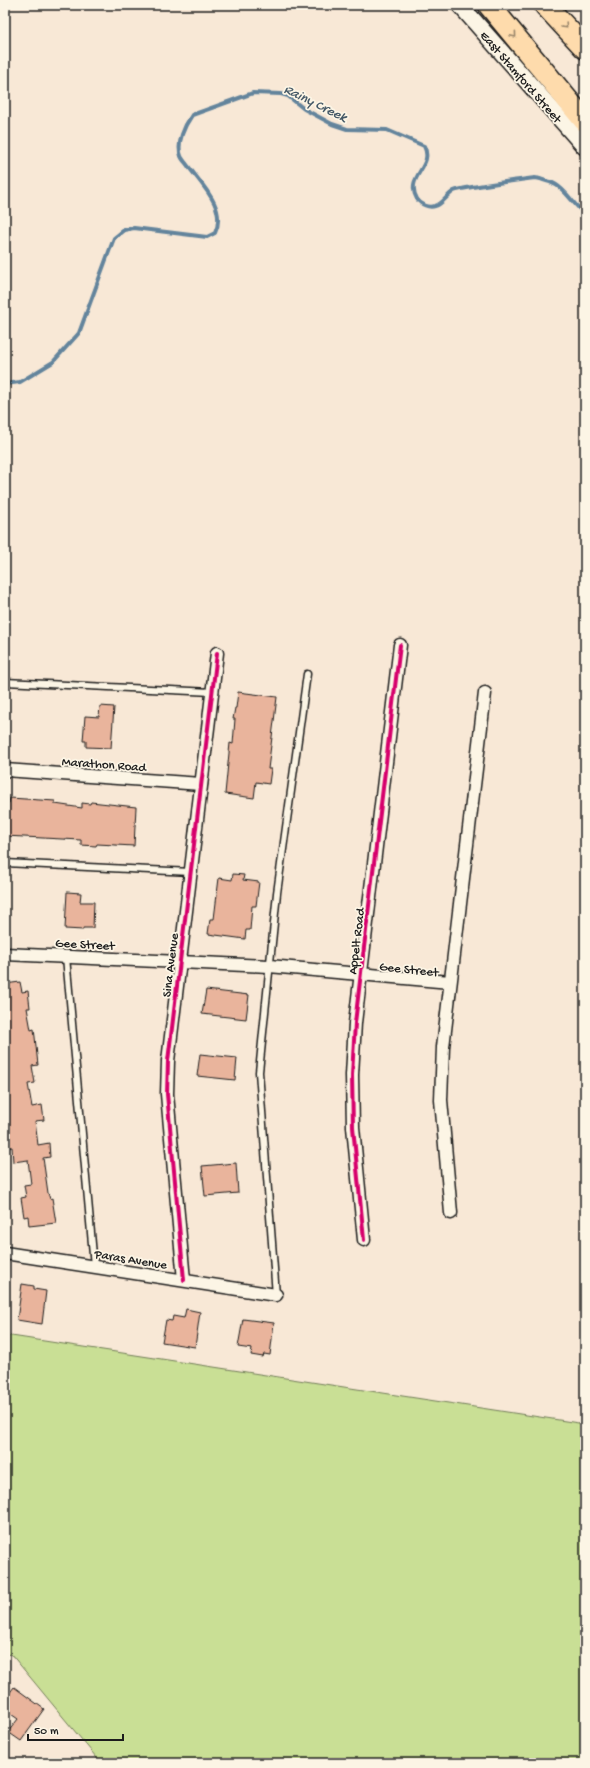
<svg xmlns="http://www.w3.org/2000/svg" width="590" height="1768" font-family="'Gochi Hand',sans-serif">
<style>
.green{fill:#c9df95;stroke:#727e58}
.lines{fill:none;stroke-linecap:round;stroke-linejoin:round}
.stream{stroke:#63849c;stroke-width:4}
.building{fill:#e9b49c;stroke:#1c1c1c}
.lane-casing{stroke:#1c1c1c;stroke-width:9}
.street-casing{stroke:#1c1c1c;stroke-width:15}
.secondary-casing{stroke:#1c1c1c;stroke-width:19}
.highway-casing{stroke:#1c1c1c;stroke-width:24}
.lane{stroke:#fcf5e5;stroke-width:6}
.street{stroke:#fcf5e5;stroke-width:12}
.secondary{stroke:#fcf5e5;stroke-width:16}
.highway{stroke:#fedbac;stroke-width:21}
.cycleway-casing{stroke:#fcf5e5;stroke-width:6}
.cycleway{stroke:#d6006c;stroke-width:4}
.oneway{stroke:#98856b}
.labels{text-anchor:middle;stroke-width:3.5;stroke-linejoin:round;paint-order:stroke}
.street-label{font-size:13px;fill:#1c1c1c;stroke:#fcf5e5}
.water-label{font-size:14px;font-style:italic;fill:#455967;stroke:#fcf5e5}
</style>
<rect width="100%" height="100%" fill="#f8e8d6"/>
<filter id="ink" filterUnits="userSpaceOnUse"><feTurbulence type="fractalNoise" baseFrequency=".025" numOctaves="2"/><feDisplacementMap in="SourceGraphic" scale="8" xChannelSelector="R" yChannelSelector="G"/><feConvolveMatrix kernelMatrix="1 2 1 2 8 2 1 2 1" color-interpolation-filters="sRGB"/></filter>
<g filter="url(#ink)">
<polygon class="green" points="5,1335 585,1424 585,1763 101,1763 11,1654 5,1655"/>
<g class="lines">
<path class="stream" d="M5 384 20 382 53 362 79 333 114 238 124 230 134 228 207 237 215 233C227 208 202 185 188 166 186 163 182 159 181 156 176 143 185 125 192 115L253 93 281 94 288 96 304 109 332 124 347 129 387 130 424 146C435 167 404 176 417 199 421 205 429 208 435 206 442 205 447 195 454 191 459 188 526 179 535 178 539 178 545 181 550 182 565 187 573 205 585 214"/>
</g>
<g class="building">
<polygon points="238,692 277,697 268,769 271,769 269,784 256,782 254,798 225,794 230,743 233,744 235,719 233,719 235,708 236,708"/>
<polygon points="100,706 114,707 111,748 86,747 86,741 83,741 85,716 99,717"/>
<polygon points="10,798 55,801 55,804 82,808 82,803 90,804 91,802 136,807 134,846 97,844 96,846 81,845 81,840 5,836 5,803 9,803"/>
<polygon points="233,874 244,875 243,880 259,882 256,906 252,906 250,930 246,930 245,939 208,934 210,919 214,919 219,878 232,880"/>
<polygon points="67,892 81,893 80,902 94,902 93,928 83,928 83,930 65,929"/>
<polygon points="20,982 22,992 28,991 30,1008 27,1008 31,1030 34,1029 35,1037 38,1065 32,1066 35,1083 28,1084 32,1107 42,1105 44,1120 35,1121 38,1145 49,1143 50,1157 43,1158 48,1193 50,1199 52,1198 56,1223 29,1226 28,1216 24,1217 21,1198 26,1197 24,1185 31,1184 28,1160 13,1162 12,1147 6,1148 5,1142 5,1136 8,1136 5,1118 5,984"/>
<polygon points="206,990 249,995 246,1019 202,1014"/>
<polygon points="200,1054 237,1058 235,1080 197,1076"/>
<polygon points="236,1163 238,1193 205,1196 202,1166"/>
<polygon points="22,1284 34,1286 34,1289 46,1291 42,1324 17,1320"/>
<polygon points="186,1309 200,1312 195,1347 162,1342 166,1320 172,1321 173,1316 184,1318"/>
<polygon points="243,1319 274,1323 270,1355 264,1354 263,1357 251,1355 252,1349 238,1347"/>
<polygon points="14,1687 44,1709 21,1741 8,1732 18,1719 5,1710 5,1699"/>
</g>
<g class="lines">
<g class="lane-casing">
<g id="lane">
<polyline points="5,682 212,692"/>
<polyline points="5,863 191,872"/>
<polyline points="66,957 94,1266"/>
<polyline points="276,1295 259,1072 277,893 307,674"/>
</g>
</g>
<g class="street-casing">
<g id="street">
<polyline points="5,770 201,784"/>
<polyline points="5,954 269,966 450,982"/>
<polyline points="451,1213 441,1100 443,1047 485,693"/>
<polyline points="364,1240 353,1127 352,1075 355,1023 400,645"/>
<polyline points="5,1253 276,1295"/>
<polyline points="184,1280 167,1094 168,1061 217,653"/>
</g>
</g>
<g class="secondary-casing">
<polyline id="secondary" points="460,5 585,147"/>
</g>
<g class="highway-casing">
<g id="highway">
<polyline points="489,5 585,121"/>
<polyline points="545,5 585,48"/>
</g>
</g>
<use href="#lane" class="lane"/>
<use href="#street" class="street"/>
<use href="#secondary" class="secondary"/>
<use href="#highway" class="highway"/>
<g class="cycleway-casing">
<g id="cycleway">
<polyline points="364,1240 353,1127 352,1075 355,1023 400,645"/>
<polyline points="184,1280 167,1094 168,1061 217,653"/>
</g>
</g>
<use href="#cycleway" class="cycleway"/>
</g>
<defs><path id="oneway-chevron" d="M-2-3.5L2.5 0L-2 3.5" fill="none" stroke-width="1.6" stroke-linecap="round" stroke-linejoin="round"/></defs>
<g class="oneway">
<use href="#oneway-chevron" transform="translate(565 26) rotate(47)"/>
<use href="#oneway-chevron" transform="translate(514 35) rotate(50)"/>
</g>
</g>
<g class="labels">
<g class="street-label">
<text transform="translate(522 76) rotate(49)" y="5">East Stamford Street</text>
<text transform="translate(104 763) rotate(4)" y="5">Marathon Road</text>
<text transform="translate(355 941) rotate(-83)" y="5">Appelt Road</text>
<text transform="translate(85 943) rotate(3)" y="5">Gee Street</text>
<text transform="translate(169 965) rotate(-83)" y="5">Sina Avenue</text>
<text transform="translate(409 968) rotate(6)" y="5">Gee Street</text>
<text transform="translate(131 1258) rotate(9)" y="5">Paras Avenue</text>
</g>
<g class="water-label">
<text transform="translate(316 102) rotate(26)" y="5">Rainy Creek</text>
</g>
</g>
<rect width="590" height="1768" fill="none" stroke="#fcf5e5" stroke-width="20"/>
<rect x="10" y="10" width="570" height="1748" fill="none" stroke="#1c1c1c" stroke-width="1.5" filter="url(#ink)"/>
<path d="M28 1734v6h95v-6" fill="none" stroke="#1c1c1c" stroke-width="2"/>
<text x="34" y="1734" font-size="12" fill="#1c1c1c" stroke="#fcf5e5" stroke-width="3" paint-order="stroke">50 m</text>
</svg>
